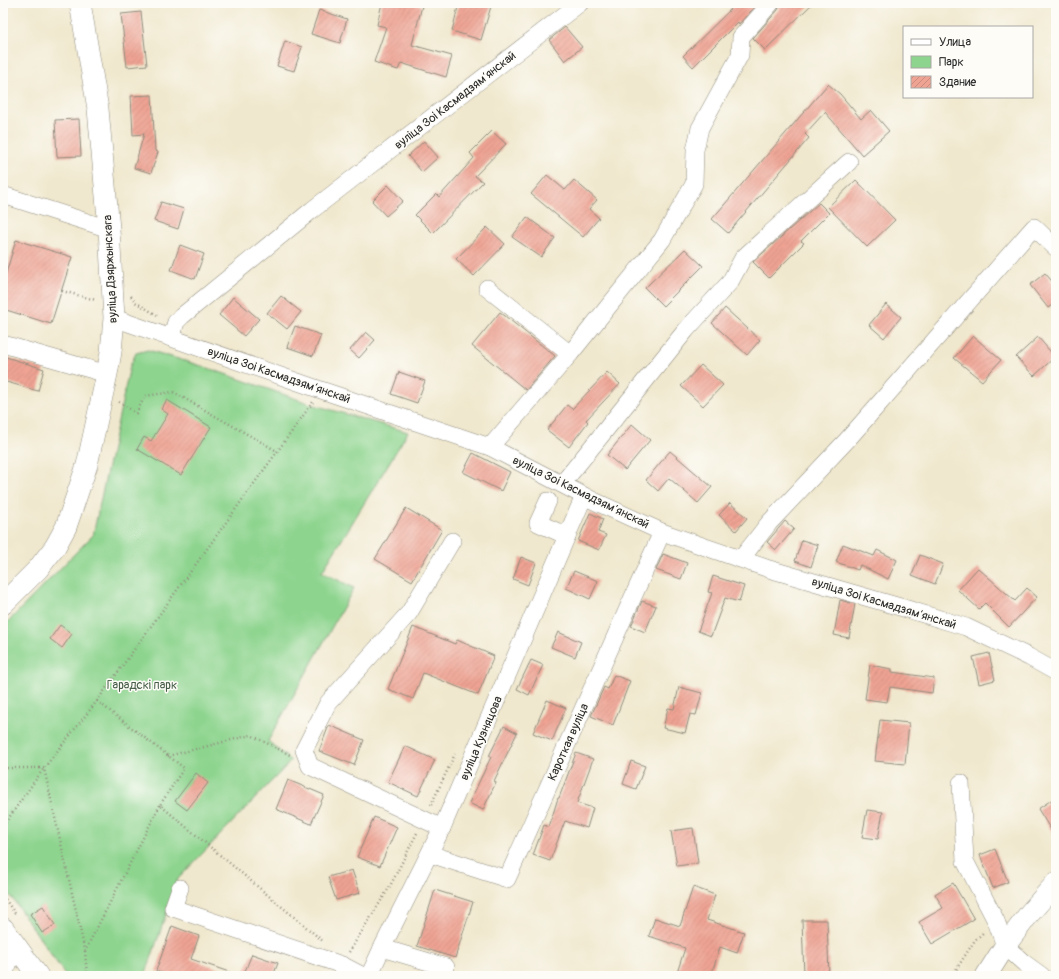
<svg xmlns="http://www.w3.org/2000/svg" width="1059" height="979" font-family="Pangolin,sans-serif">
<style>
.park{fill:#8dd48e;stroke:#5c805c}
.building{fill:url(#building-hatch)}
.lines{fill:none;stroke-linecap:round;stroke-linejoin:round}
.minor-casing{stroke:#8e8a7c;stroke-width:18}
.major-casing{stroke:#8e8a7c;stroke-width:22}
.path{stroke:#8e8a7c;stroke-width:2.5;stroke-dasharray:1 3;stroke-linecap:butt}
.minor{stroke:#fff;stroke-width:17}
.major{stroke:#fff;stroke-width:21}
.labels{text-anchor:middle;stroke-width:3;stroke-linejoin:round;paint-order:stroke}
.street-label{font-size:12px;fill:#2b2b2b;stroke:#fdfcf7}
.park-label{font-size:12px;fill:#485e49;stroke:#fdfcf7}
</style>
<defs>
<pattern id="building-hatch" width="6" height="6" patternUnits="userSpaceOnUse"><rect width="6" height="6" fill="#eea393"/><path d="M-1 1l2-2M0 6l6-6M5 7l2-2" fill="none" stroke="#cc8c7f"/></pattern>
</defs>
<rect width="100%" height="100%" fill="#fdfcf7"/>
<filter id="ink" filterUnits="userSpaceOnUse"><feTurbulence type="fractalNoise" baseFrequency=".025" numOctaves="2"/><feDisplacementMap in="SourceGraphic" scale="8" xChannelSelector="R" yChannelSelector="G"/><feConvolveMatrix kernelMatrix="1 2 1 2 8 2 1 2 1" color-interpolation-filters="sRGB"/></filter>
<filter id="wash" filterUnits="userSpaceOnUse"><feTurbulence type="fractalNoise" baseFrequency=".012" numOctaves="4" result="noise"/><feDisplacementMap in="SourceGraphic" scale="16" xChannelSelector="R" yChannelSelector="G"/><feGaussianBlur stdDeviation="0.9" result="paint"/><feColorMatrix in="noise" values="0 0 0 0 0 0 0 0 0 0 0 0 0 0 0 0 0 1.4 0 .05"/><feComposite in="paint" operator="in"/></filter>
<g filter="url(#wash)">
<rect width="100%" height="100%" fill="#f0e8ce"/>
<polygon class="park" points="148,350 205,367 311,404 408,432 322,572 354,588 268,741 291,761 178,879 145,976 66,976 3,885 3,627 93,535 130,366 136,353"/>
<g id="blocks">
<g class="building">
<polygon points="382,3 411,3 422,6 412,45 452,56 446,77 401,63 398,70 374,62 386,27 377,25"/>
<polygon points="459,3 492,3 481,40 452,31"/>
<polygon points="737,3 758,3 739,24 738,22 693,67 683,56"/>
<polygon points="781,3 813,3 765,50 753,38 778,10"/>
<polygon points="319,10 347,19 340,43 311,34"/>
<polygon points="141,12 147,65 127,67 121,14"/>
<polygon points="565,27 582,47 565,61 549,40"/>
<polygon points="285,41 302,47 294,71 277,66"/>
<polygon points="828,84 840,94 861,119 871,110 889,131 862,155 825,112 805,134 809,138 728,233 712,219"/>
<polygon points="152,95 155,151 158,152 151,173 134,168 144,134 133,135 131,96"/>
<polygon points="79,119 81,156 57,157 55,120"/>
<polygon points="492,131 506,144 475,176 483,182 433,233 415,215 436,194 439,197 474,158 470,153"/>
<polygon points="424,141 438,157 422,172 408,156"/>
<polygon points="547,175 565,190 574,180 597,200 589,209 599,218 583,237 531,194"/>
<polygon points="856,180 895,220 867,247 828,207"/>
<polygon points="388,185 403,201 386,216 372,201"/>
<polygon points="161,202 184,209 178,229 154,221"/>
<polygon points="819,203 829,213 801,241 804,243 769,278 753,262"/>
<polygon points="527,217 555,238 541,257 512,237"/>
<polygon points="487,227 505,244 474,276 456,259"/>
<polygon points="16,240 72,257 51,324 3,309 3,283"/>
<polygon points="180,245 204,254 195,279 171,270"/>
<polygon points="685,249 703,266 663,306 645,288"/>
<polygon points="1045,273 1056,286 1056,302 1048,308 1030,285"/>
<polygon points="281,296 301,312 287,329 267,313"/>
<polygon points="233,297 259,319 244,336 219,315"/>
<polygon points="886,304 901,317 884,338 869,325"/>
<polygon points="725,308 760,340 747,355 712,323"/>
<polygon points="500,312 555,356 526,390 472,346"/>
<polygon points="295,326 321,335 313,356 287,347"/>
<polygon points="366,332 375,340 359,358 350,350"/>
<polygon points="973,336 1001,360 982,381 954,358"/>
<polygon points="1038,337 1055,357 1034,376 1016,357"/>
<polygon points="3,356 44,369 38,391 3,381"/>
<polygon points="701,365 723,385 703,406 681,386"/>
<polygon points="399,372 425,381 417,403 391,394"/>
<polygon points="607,372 620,384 586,420 588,422 569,447 547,430 567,405 572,409"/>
<polygon points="167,400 211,427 181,475 137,449 144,437 151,441 168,414 161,409"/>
<polygon points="632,424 650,440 625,470 607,455"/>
<polygon points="670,451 712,487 698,503 669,478 658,491 646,480"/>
<polygon points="473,453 510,472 501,491 463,472"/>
<polygon points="730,503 747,518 736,531 719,515"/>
<polygon points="406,508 442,530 412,581 375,559"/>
<polygon points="590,513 603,519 598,532 606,535 599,550 578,541"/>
<polygon points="785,521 794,529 776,550 767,542"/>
<polygon points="802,540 818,545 811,567 795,561"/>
<polygon points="843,544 874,556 877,550 897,560 888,579 860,565 858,570 836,562"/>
<polygon points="663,554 687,563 681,579 656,570"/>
<polygon points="920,555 943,564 935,584 912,575"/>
<polygon points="521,557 536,563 528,585 513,579"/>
<polygon points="978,568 1015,601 1027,588 1037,597 1009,627 985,603 979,609 958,590"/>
<polygon points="574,571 598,581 590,599 566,588"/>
<polygon points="713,576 744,586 739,602 725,598 711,636 698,631 712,593 708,592"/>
<polygon points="840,600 855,604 849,638 834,635"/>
<polygon points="642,601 656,606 645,632 631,626"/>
<polygon points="60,625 72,634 62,648 50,639"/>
<polygon points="413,627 455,644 457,640 494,656 478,695 423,673 413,699 388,689"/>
<polygon points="558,632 581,642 575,657 551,647"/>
<polygon points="989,653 995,680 979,684 973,657"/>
<polygon points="531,660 543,665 529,695 517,689"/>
<polygon points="870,665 892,669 892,672 934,678 932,693 890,687 887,702 865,699"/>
<polygon points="614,675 630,681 613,725 591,716 604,687 608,689"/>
<polygon points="679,687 702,693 696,715 690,714 685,733 663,728 668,708 674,709"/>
<polygon points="547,700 566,708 552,741 533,733"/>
<polygon points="880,720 909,723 905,764 875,761"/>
<polygon points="329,725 364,740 354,765 319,751"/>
<polygon points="504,726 517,733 494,781 496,782 483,810 469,803 491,757 489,756"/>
<polygon points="405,746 435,760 418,796 388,782"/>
<polygon points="576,753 593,759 577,803 593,808 587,828 565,821 550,861 533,855 544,825 549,827 558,798 559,798"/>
<polygon points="631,761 645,766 636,789 623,784"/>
<polygon points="196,773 208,783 187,810 175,801"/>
<polygon points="288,780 324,795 311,824 276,809"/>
<polygon points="1056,797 1056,838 1038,809"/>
<polygon points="867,810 883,812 878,839 862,837"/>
<polygon points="374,817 397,827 380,866 357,857"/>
<polygon points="693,828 698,863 677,866 671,831"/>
<polygon points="995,849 1008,882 993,888 980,855"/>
<polygon points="352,870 360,893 336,900 328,877"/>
<polygon points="953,883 974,919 932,944 919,922 943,908 935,894"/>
<polygon points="693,887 715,895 707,920 744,932 737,953 720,947 711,976 676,976 685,948 649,936 655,918 680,926"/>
<polygon points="435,890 473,902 455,958 417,946"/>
<polygon points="43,906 55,925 42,933 30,914"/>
<polygon points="802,920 827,920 829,976 804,976"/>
<polygon points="172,926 199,936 191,959 235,974 235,976 171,976 156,971"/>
<polygon points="252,954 278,963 273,976 243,976"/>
</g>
</g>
</g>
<g filter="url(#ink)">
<use href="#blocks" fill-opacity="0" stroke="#8e8a7c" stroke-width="1"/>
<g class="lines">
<g class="minor-casing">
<g id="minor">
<polyline points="3,195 109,229"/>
<polyline points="487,288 570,354 490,447"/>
<polyline points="114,318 321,390 490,447 592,500 662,532 769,569 907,609 966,627 1029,657 1056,672"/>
<polyline points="171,338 176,322 182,316 312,210 580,3"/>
<polyline points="3,344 107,374"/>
<polyline points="570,354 662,240 694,184 695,150 700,128 740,55 741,37 771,3"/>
<polyline points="562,484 686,330 730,282 743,258 849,162"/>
<polyline points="548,501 538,523 567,536"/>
<polyline points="741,559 769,523 848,439 1034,227 1056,248"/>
<polyline points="961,783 965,861 996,921 1005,946 1024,963 1042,976"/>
<polyline points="442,828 310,766 304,750 328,703 409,613 452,541"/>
<polyline points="430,854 507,879 662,532"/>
<polyline points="180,888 173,908 342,965 363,976"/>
<polyline points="382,948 446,967 444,976"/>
<path d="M3 974C11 962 13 952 10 938"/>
<polyline points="369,976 382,948 442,828 584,496"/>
</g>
</g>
<g class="major-casing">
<g id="major">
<polyline points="3,604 38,569 55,547 66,527 87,465 107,374 111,352 114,318 109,229 98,109 80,3"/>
<polyline points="3,928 38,976"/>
<polyline points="986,976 1005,946 1029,914 1056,883"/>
</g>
</g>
<g class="path">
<polyline points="62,291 96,300"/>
<polyline points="131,296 135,302 157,315"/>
<polyline points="119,402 136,413 145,396 173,392 277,451"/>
<polyline points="97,701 184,768 160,805 324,942"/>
<polyline points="168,756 251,735 290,755"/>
<polyline points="3,768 44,768 85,951"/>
<polyline points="431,805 455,754"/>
<polyline points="3,826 44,768 97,701 313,402"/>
<polyline points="3,896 16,915"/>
<polyline points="349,952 389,888 417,833"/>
<polyline points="87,976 85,951 160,805"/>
<polyline points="952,976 975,940 984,932"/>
</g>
<use href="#minor" class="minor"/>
<use href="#major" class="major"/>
</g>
</g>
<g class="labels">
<g class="street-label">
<text transform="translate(455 100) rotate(-38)" y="4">вуліца Зоі Касмадзямʼянскай</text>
<text transform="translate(110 269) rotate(-93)" y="4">вуліца Дзяржынскага</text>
<text transform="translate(279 375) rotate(19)" y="4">вуліца Зоі Касмадзямʼянскай</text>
<text transform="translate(581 492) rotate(26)" y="4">вуліца Зоі Касмадзямʼянскай</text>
<text transform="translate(884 603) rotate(17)" y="4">вуліца Зоі Касмадзямʼянскай</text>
<text transform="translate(481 738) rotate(-67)" y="4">вуліца Кузняцова</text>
<text transform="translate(568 742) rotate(-66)" y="4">Кароткая вуліца</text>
</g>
<g class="park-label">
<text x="142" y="689">Гарадскі парк</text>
</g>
</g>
<rect width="1059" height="979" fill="none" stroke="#fdfcf7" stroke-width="16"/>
<rect x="903" y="26" width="130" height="72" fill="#fdfcf7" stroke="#a9a8a5"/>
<rect x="911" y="39" width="20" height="6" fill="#ffffff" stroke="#a9a8a5"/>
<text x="939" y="46" font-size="12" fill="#2b2b2b">Улица</text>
<rect x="911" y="56" width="20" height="12" fill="#8dd48e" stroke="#a9a8a5"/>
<text x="939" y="66" font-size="12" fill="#2b2b2b">Парк</text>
<rect x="911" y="76" width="20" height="12" fill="url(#building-hatch)" stroke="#a9a8a5"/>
<text x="939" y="86" font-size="12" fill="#2b2b2b">Здание</text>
</svg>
